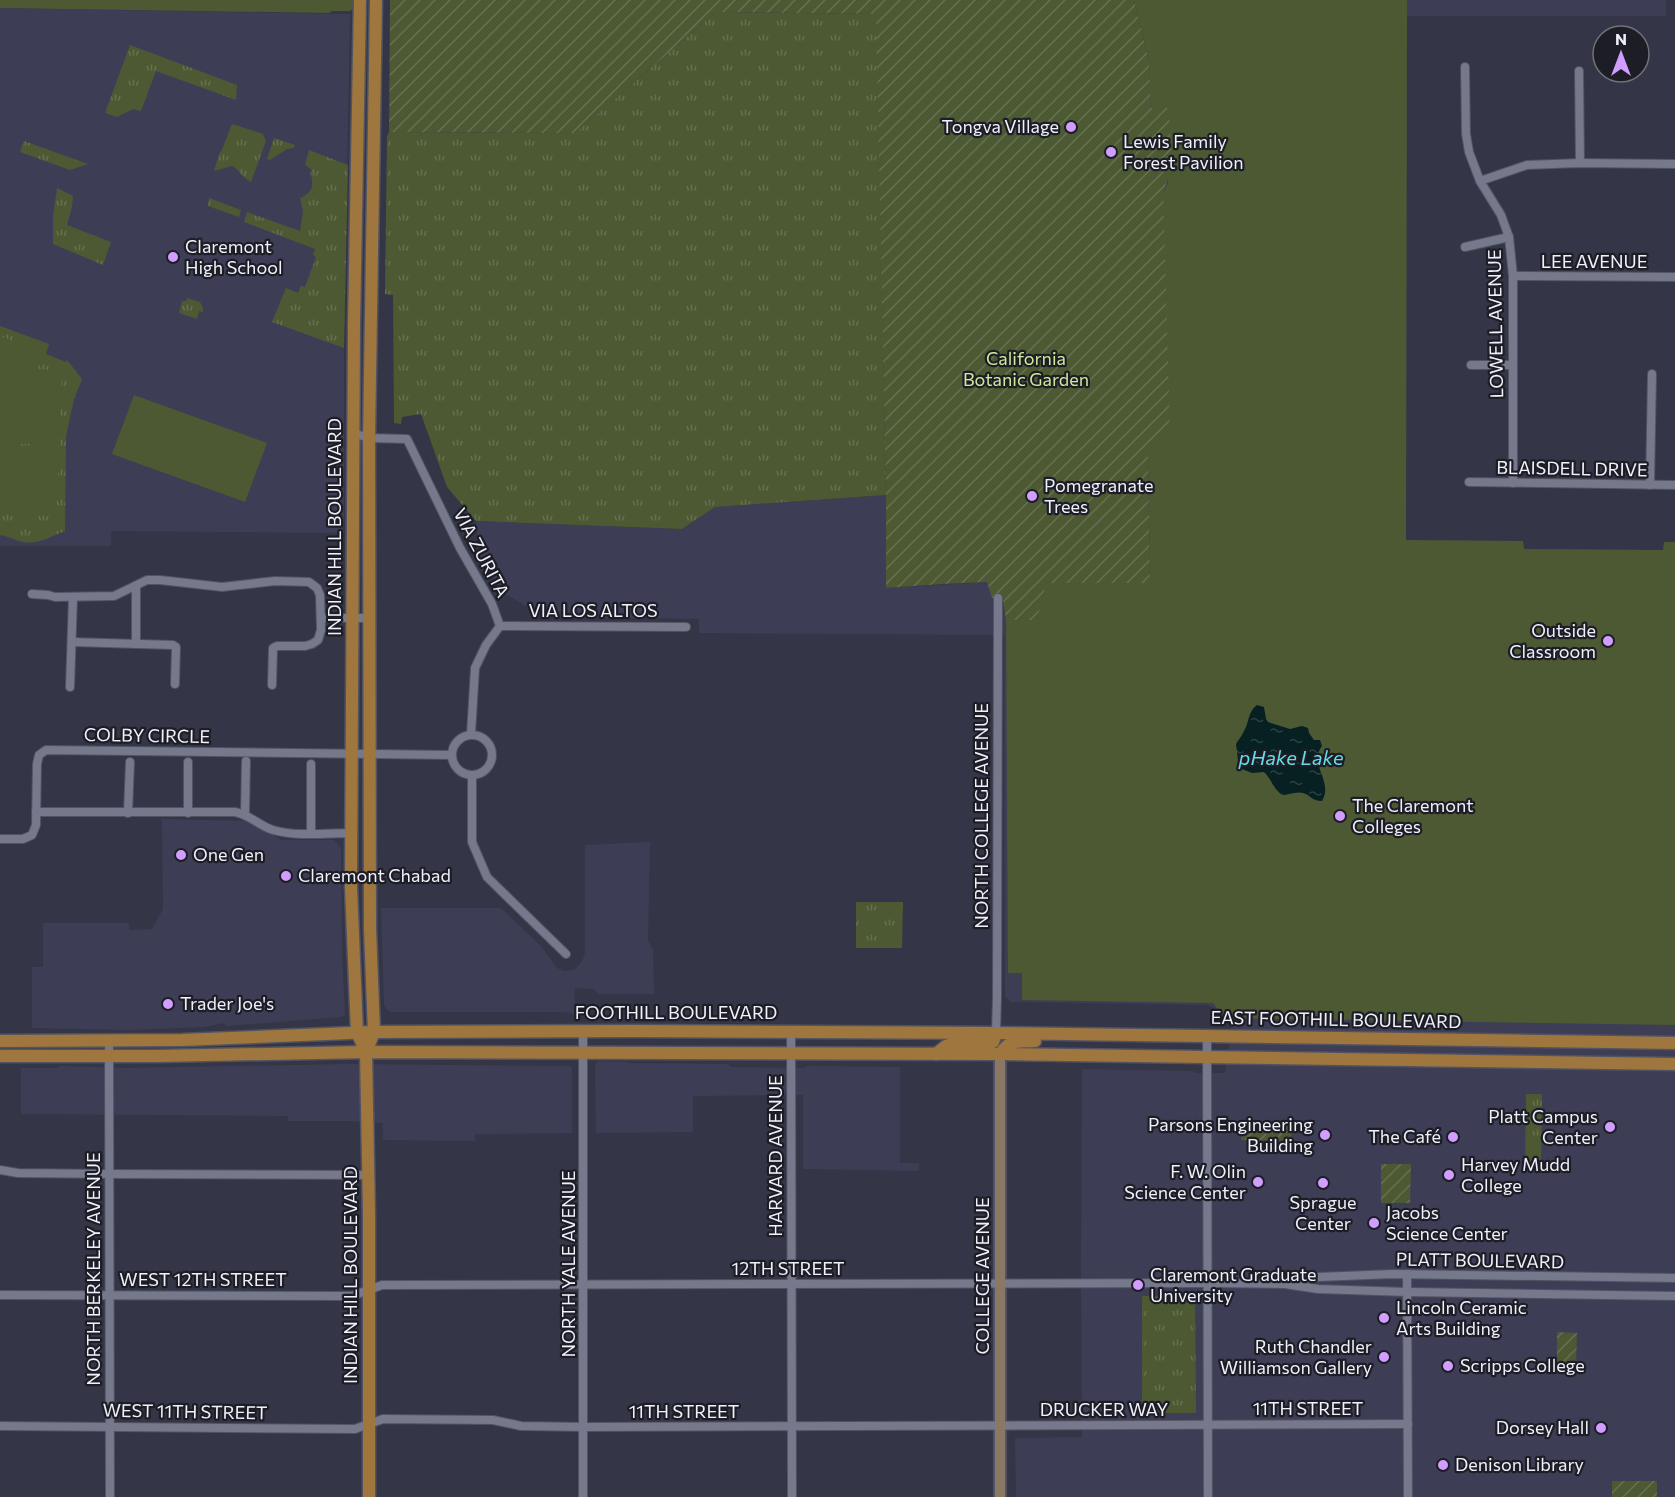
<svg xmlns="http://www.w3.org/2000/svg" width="1675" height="1497" font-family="Commissioner,sans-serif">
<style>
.built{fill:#3d3e56}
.grass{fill:url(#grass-tufts)}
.park{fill:#4c5933}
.garden{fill:url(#garden-furrows)}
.water{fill:url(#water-ripples)}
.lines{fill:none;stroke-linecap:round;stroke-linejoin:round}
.street-casing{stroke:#525362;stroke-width:10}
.secondary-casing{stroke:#525362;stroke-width:14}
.primary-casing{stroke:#525362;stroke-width:15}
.street{stroke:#76788c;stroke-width:8}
.secondary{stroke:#8a7764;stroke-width:10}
.primary{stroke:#9f763d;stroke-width:12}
.poi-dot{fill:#d19dfe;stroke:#1d1d25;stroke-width:2}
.labels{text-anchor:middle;stroke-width:4.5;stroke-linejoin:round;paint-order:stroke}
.poi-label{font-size:18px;fill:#eff0fc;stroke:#1d1d25;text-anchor:start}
.street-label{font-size:18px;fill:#eff0fc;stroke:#1d1d25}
.park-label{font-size:18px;fill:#ceea9b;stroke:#1d1d25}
.water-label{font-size:20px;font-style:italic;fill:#66dce7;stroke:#1d1d25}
</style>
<defs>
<pattern id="grass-tufts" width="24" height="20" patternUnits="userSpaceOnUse" patternTransform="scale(1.5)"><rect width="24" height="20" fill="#4c5933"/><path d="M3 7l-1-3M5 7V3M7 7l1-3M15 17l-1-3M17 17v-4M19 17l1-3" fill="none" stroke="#667151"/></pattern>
<pattern id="garden-furrows" width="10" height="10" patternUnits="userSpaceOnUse" patternTransform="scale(1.5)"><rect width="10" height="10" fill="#4c5933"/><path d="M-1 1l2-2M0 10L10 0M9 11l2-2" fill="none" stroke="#667151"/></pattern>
<pattern id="water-ripples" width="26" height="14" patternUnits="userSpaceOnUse" patternTransform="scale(1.5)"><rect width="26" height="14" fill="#072022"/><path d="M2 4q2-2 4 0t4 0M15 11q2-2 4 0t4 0" fill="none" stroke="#2b4143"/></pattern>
</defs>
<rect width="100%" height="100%" fill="#343546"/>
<g class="built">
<polygon points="1134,0 1666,0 1666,16 1407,16 1406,540 1523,541 1524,549 1663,550 1664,542 1675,542 1675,1497 1016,1497 1015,1438 1082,1437 1081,1273 1082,1069 1193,1071 1196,1073 1225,1073 1232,1022 1227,1021 1218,1015 1212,1007 1208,1005 1011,1002 1005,997 1004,635 699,633 699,619 581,617 581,612 535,611 503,593 481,560 476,521 682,529 715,507 886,495 886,588 988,582 1149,62"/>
<polygon points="0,8 350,14 344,348 344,524 342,524 344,533 111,531 111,546 0,546"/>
<polygon points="162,819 254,821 281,840 334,840 341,848 342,955 345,1014 342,1017 227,1026 222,1023 207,1027 179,1028 130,1030 32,1028 32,967 43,967 43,923 129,923 129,930 152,929 163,909"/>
<polygon points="650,842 648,941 653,949 654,994 598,994 594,989 575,988 574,1014 563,1012 391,1012 387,1010 384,1005 381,908 501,908 541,946 557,968 564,971 574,970 581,963 585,953 585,845"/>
<polygon points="600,1061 627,1062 630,1063 728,1064 731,1067 805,1068 807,1066 900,1067 900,1163 919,1163 919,1171 803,1169 803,1095 693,1096 693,1132 596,1133 595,1066 597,1062"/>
<polygon points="346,1064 568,1066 572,1068 572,1133 475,1134 475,1141 383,1140 383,1123 351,1121 288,1121 288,1116 21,1114 21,1068 56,1068 60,1066 124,1068"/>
</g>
<g class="grass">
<polygon points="716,12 877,14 886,495 715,507 682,529 476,521 447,487 421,414 402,417 401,424 394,423 393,295 385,294 387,136 389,132 575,133"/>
<polygon points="130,45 237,85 236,100 156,71 141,111 133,109 117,117 105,113"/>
<path d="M232 124 263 134 266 141 251 182C241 177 239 169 232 166L214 171 220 152H221Z"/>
<polygon points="274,138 295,145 294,148 287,149 270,160 267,159"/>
<polygon points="24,141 88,164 70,170 20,152"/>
<path d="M309 150 348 165 344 348 272 322 286 288 298 293 301 286 305 287 316 257 313 255 315 249 244 222 247 212 300 231 303 211 300 198C312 193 315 185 310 173L312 170 305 165Z"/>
<polygon points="57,188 73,196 72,207 67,225 111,242 103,265 53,244 53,216"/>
<polygon points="209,198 241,210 239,217 208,206"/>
<polygon points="187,298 200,302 203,308 203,312 199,311 197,319 179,313 182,301 186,301"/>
<path d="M0 326 49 344 46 354 66 362 67 360 82 379 74 399 66 436 65 531C52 536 37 545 23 542 15 540 8 536 0 535Z"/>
<polygon points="856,902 903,902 902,948 856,948"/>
<polygon points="1526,1094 1542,1094 1541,1165 1525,1165"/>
<polygon points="1142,1296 1195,1296 1196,1413 1142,1413"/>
</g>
<g class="park">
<polygon points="0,0 353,0 353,8 350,11 332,11 329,13 0,8"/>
<polygon points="1134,0 1407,0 1406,540 1523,541 1524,549 1663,550 1664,542 1675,542 1675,1025 1228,1018 1219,1011 1213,1003 1022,1000 1022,973 1008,973 1006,620 1037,620 1045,583 1150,582 1148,450 1163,192 1168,183 1151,109 1149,62"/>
<polygon points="0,336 32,348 27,369 62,370 59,445 0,443"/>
<polygon points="134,395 267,443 245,502 112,454"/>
<polygon points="0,451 59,453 56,516 0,514"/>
</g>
<g class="garden">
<path d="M390 0H1134L1149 62 1151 108H1169C1170 135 1175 167 1163 192L1170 430 1148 450 1150 583H1046L1037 620H1006L1003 599 992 598 987 582 943 584 886 588V495L876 14 716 12 575 133 389 132Z"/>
<polygon points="1241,1126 1291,1126 1292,1141 1241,1140"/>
<polygon points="1381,1164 1411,1164 1410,1203 1381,1203"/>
<polygon points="1557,1332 1577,1333 1576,1364 1557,1364"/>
<rect x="1612" y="1481" width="45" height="16"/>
</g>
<path class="water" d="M1257 705 1264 707 1266 719 1268 722 1290 729 1302 726 1308 728 1309 733 1314 740H1320L1322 746C1308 764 1334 782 1322 801 1311 801 1311 795 1303 793 1297 791 1288 795 1282 795 1271 786 1273 781 1264 772L1252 773 1242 769 1238 760 1236 744C1238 740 1242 736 1244 731 1249 723 1248 711 1257 705Z"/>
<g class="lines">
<g class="street-casing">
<g id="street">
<polyline points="1465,67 1466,134 1469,152 1480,181 1501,215 1509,237 1513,276 1513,483"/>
<polyline points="1579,71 1580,163"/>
<polyline points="1480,181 1527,165 1580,163 1675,164"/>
<polyline points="1465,247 1509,237"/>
<polyline points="1513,276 1675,277"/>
<polyline points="1471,365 1513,365"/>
<polyline points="353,433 369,438 407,439 460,548 492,604 500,626 486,645 475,668 471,734"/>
<polyline points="1469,482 1675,485"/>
<polyline points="1650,485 1652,374"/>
<polyline points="136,586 136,644"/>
<polyline points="32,594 48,595 55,597 114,596 147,580 160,580 222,587 275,581 309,582 317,588 320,595 321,630 318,640 312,644 305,646 277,646 273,648 272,685"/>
<polyline points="321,618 370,618"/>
<polyline points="500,626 686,627"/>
<polyline points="72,642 173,645 176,647 175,684"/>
<polyline points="70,687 73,597"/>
<circle cx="472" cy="755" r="20"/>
<polyline points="188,762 188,813"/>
<polyline points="472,775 472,842 487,877 566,954"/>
<path d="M36 812H235C251 815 259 826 273 830 296 837 328 833 352 833"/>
<polyline points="128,813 130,762"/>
<polyline points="245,814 246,761"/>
<polyline points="311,833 311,764"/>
<polyline points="0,839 23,839 32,835 36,825 37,764 39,755 46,750 451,755"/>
<polyline points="583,1031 583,1497"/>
<polyline points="791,1031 792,1497"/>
<polyline points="996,1033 997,997 998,598"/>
<polyline points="1207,1037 1208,1497"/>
<polyline points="109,1041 110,1497"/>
<polyline points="0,1170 18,1173 109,1174 368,1175"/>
<polyline points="1407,1274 1408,1497"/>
<polyline points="1293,1282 1318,1277 1393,1274 1675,1278"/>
<polyline points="0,1295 352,1296 382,1285 1217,1283 1285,1284 1318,1289 1407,1292 1675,1296"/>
<polyline points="0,1426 355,1429 383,1419 493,1420 521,1426 584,1427 1408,1424"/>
</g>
</g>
<g class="secondary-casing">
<polyline id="secondary" points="1000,1497 1000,1054"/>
</g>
<g class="primary-casing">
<g id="primary">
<polyline points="360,0 354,324 351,887 357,1032 366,1052"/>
<polyline points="0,1041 182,1040 374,1032 631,1031 996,1033 1675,1043"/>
<polyline points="936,1054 946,1046 951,1044 988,1044 993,1042 996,1033"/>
<path d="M1000 1054C1010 1039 1018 1042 1035 1041"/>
<polyline points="0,1056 157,1056 366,1052 1000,1054 1675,1064"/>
<polyline points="369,1497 369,1213 366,1052 374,1032 370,929 369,438 376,0"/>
</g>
</g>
<use href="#street" class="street"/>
<use href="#secondary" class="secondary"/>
<use href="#primary" class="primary"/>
</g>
<g class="poi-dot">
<circle cx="1071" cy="127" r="6"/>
<circle cx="1111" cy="152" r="6"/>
<circle cx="173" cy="257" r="6"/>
<circle cx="1032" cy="496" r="6"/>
<circle cx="1608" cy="641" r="6"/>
<circle cx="1340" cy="816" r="6"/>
<circle cx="181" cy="855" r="6"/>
<circle cx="286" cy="876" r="6"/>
<circle cx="168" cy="1004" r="6"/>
<circle cx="1610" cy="1127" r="6"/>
<circle cx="1325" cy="1135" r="6"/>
<circle cx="1453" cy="1137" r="6"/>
<circle cx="1449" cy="1175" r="6"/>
<circle cx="1258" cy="1182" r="6"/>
<circle cx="1323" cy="1183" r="6"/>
<circle cx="1374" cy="1223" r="6"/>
<circle cx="1138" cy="1285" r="6"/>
<circle cx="1384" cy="1318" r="6"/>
<circle cx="1384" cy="1357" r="6"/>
<circle cx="1448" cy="1366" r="6"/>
<circle cx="1601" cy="1428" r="6"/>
<circle cx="1443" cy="1465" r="6"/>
</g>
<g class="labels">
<g class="poi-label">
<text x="1059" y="133" text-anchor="end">Tongva Village</text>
<text x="1123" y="148">Lewis Family<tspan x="1123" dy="21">Forest Pavilion</tspan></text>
<text x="185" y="253">Claremont<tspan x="185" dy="21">High School</tspan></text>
<text x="1044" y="492">Pomegranate<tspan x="1044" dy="21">Trees</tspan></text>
<text x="1596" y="637" text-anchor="end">Outside<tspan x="1596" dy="21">Classroom</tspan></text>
<text x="1352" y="812">The Claremont<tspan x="1352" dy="21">Colleges</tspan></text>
<text x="193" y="861">One Gen</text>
<text x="298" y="882">Claremont Chabad</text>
<text x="180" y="1010">Trader Joe's</text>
<text x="1598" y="1123" text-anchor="end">Platt Campus<tspan x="1598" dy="21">Center</tspan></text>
<text x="1313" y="1131" text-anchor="end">Parsons Engineering<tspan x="1313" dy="21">Building</tspan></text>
<text x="1441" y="1143" text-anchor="end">The Café</text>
<text x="1461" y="1171">Harvey Mudd<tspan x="1461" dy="21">College</tspan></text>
<text x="1246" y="1178" text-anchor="end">F. W. Olin<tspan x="1246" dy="21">Science Center</tspan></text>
<text x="1323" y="1209" text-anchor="middle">Sprague<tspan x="1323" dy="21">Center</tspan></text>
<text x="1386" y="1219">Jacobs<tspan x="1386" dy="21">Science Center</tspan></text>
<text x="1150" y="1281">Claremont Graduate<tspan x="1150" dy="21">University</tspan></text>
<text x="1396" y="1314">Lincoln Ceramic<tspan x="1396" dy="21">Arts Building</tspan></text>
<text x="1372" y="1353" text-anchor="end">Ruth Chandler<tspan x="1372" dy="21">Williamson Gallery</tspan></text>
<text x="1460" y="1372">Scripps College</text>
<text x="1589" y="1434" text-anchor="end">Dorsey Hall</text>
<text x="1455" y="1471">Denison Library</text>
</g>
<g class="street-label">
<text x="1594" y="268">LEE AVENUE</text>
<text transform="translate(1496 324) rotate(-91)" y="6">LOWELL AVENUE</text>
<text transform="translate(1572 469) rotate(1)" y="6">BLAISDELL DRIVE</text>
<text transform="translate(335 527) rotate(-90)" y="6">INDIAN HILL BOULEVARD</text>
<text transform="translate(481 553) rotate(62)" y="6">VIA ZURITA</text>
<text x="593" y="617">VIA LOS ALTOS</text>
<text transform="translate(147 736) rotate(1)" y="6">COLBY CIRCLE</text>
<text transform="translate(982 816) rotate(-90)" y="6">NORTH COLLEGE AVENUE</text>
<text x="676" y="1019">FOOTHILL BOULEVARD</text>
<text transform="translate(1336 1020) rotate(1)" y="6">EAST FOOTHILL BOULEVARD</text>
<text transform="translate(776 1156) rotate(-90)" y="6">HARVARD AVENUE</text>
<text transform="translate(1480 1261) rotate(1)" y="6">PLATT BOULEVARD</text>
<text transform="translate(569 1264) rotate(-90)" y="6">NORTH YALE AVENUE</text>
<text transform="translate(94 1269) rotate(-90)" y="6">NORTH BERKELEY AVENUE</text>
<text x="788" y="1275">12TH STREET</text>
<text transform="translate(351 1275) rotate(-90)" y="6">INDIAN HILL BOULEVARD</text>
<text transform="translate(983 1276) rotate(-90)" y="6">COLLEGE AVENUE</text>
<text x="203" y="1286">WEST 12TH STREET</text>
<text x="1308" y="1415">11TH STREET</text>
<text x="1104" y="1416">DRUCKER WAY</text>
<text transform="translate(185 1412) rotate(1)" y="6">WEST 11TH STREET</text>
<text x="684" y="1418">11TH STREET</text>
</g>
<g class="park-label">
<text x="1026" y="365">California<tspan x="1026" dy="21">Botanic Garden</tspan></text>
</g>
<g class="water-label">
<text x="1291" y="765">pHake Lake</text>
</g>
</g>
<g transform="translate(1621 54)"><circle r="28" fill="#1d1d25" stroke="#71717b" stroke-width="1.5"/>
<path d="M0-4.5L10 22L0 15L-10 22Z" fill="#d19dfe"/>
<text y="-9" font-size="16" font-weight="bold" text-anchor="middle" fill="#eff0fc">N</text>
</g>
</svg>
